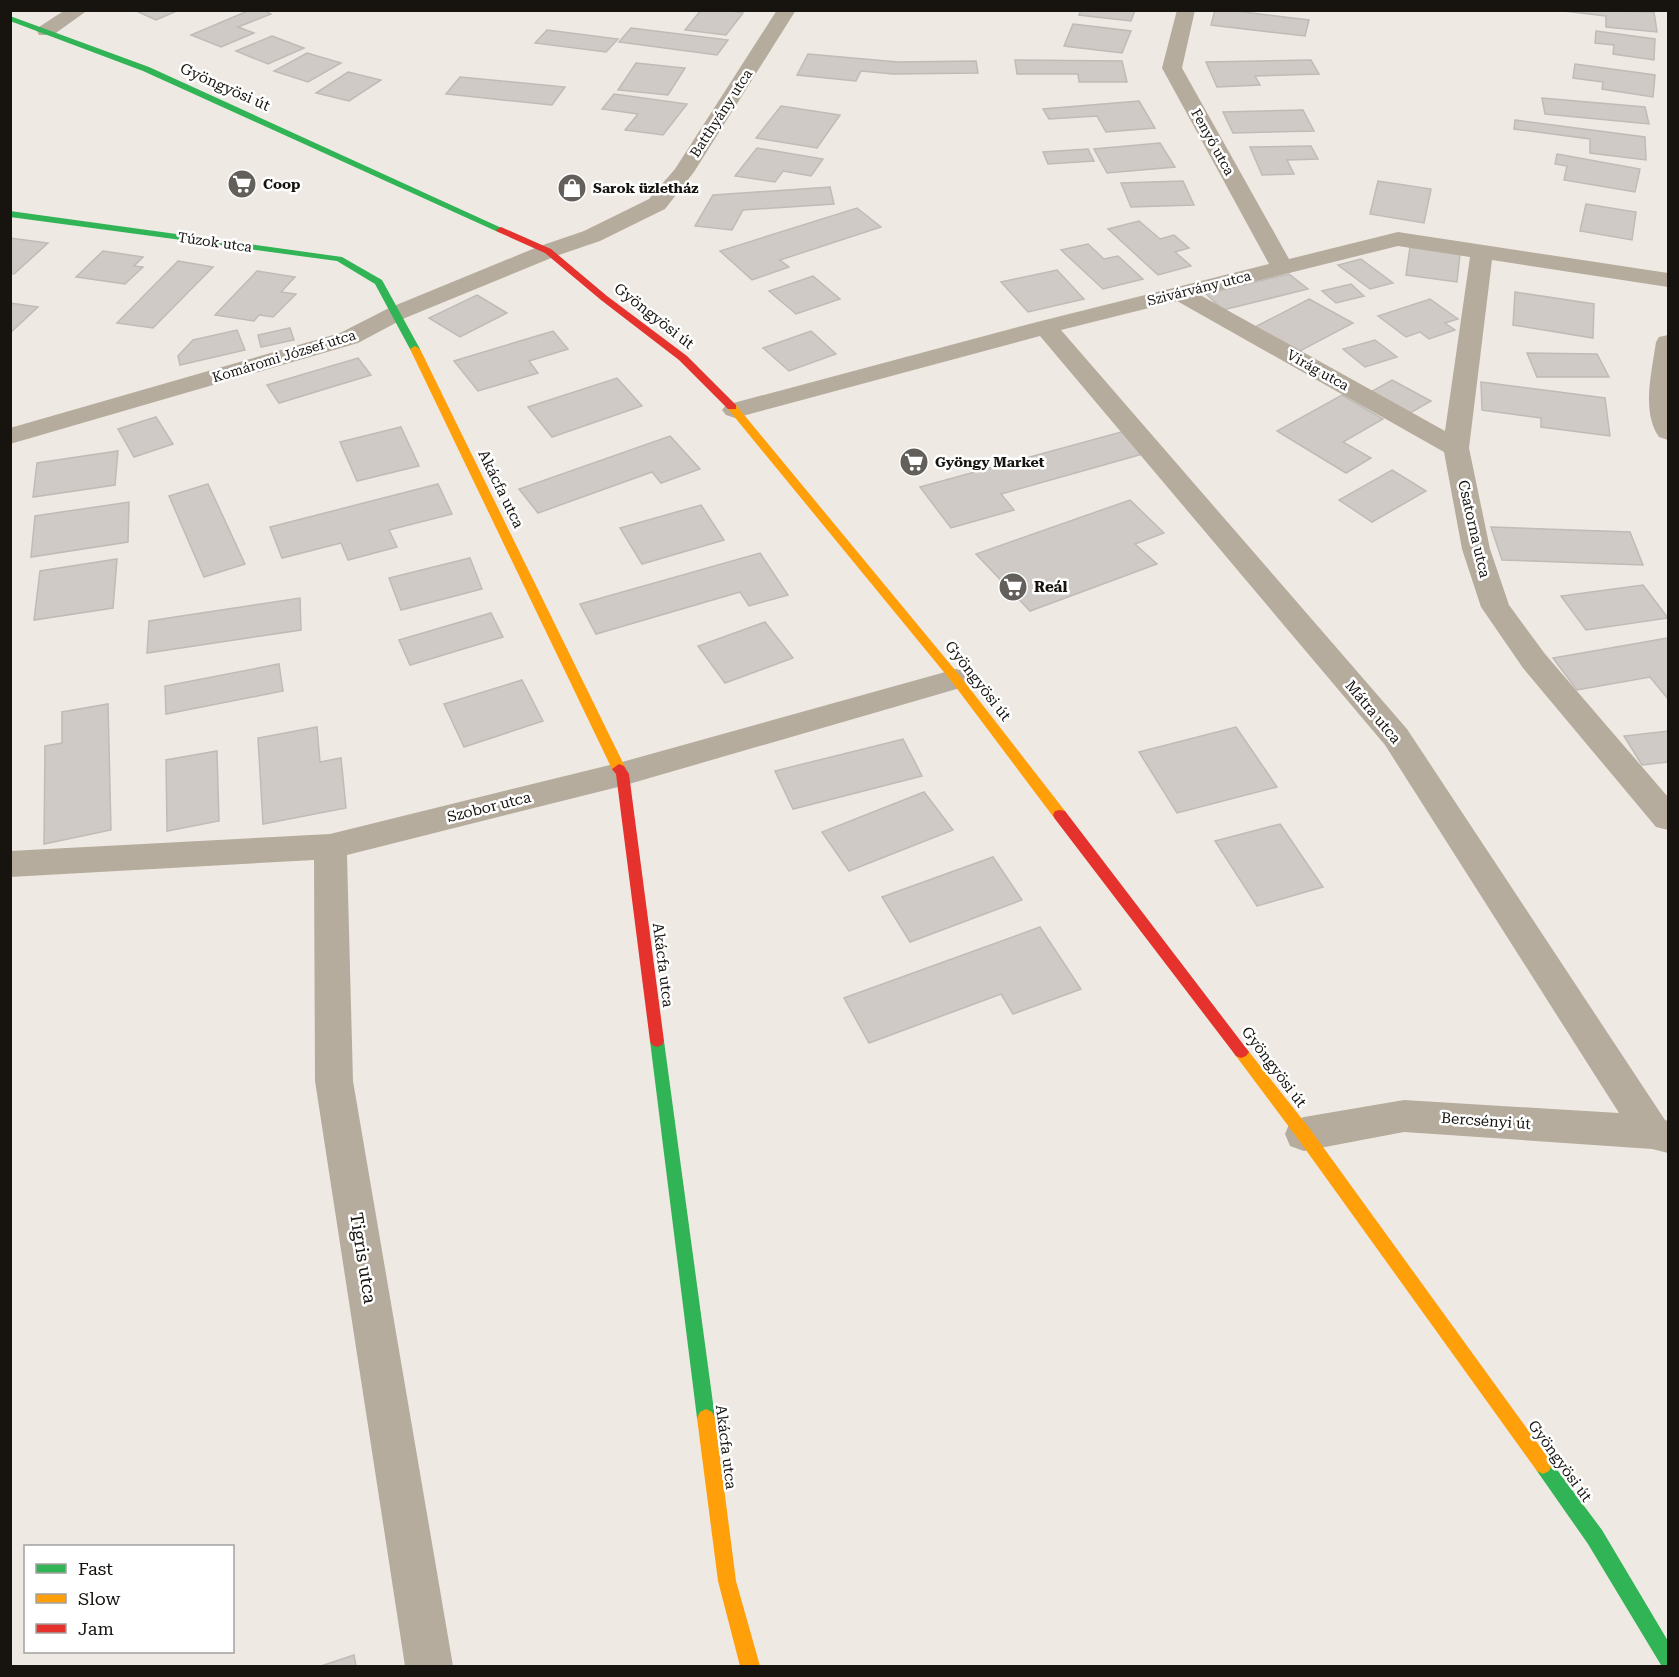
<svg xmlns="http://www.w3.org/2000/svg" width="1679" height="1677" font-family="'Roboto Serif',serif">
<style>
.building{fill:#cfcac5;stroke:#bfbbb6;stroke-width:1.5}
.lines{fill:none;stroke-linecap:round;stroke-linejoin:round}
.street{fill:#b6ac9e;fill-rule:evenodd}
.fast{fill:#30b455;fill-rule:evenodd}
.slow{fill:#ff9f0a;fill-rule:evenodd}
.jam{fill:#e5322d;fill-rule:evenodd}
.labels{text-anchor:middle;stroke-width:5;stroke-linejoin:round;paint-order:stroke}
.far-street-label{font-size:14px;fill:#171410;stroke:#fff}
.far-poi-label{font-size:14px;font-weight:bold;fill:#171410;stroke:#fff;text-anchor:start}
.street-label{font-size:15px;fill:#171410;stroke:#fff}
.poi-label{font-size:15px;font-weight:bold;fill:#171410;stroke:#fff;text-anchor:start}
.near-street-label{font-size:18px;fill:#171410;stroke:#fff}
</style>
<rect width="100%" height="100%" fill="#efe9e3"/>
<g class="building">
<polygon points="134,10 179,10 156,20"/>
<polygon points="250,10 263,10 271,14 238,27 254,33 221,47 191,35"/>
<polygon points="701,10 725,10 743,13 726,35 685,30"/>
<polygon points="1081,10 1135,10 1131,21 1079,15"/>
<polygon points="1215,10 1227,10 1309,20 1305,36 1211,25"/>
<polygon points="1555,10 1654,12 1657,32 1606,27 1606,16"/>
<polygon points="1073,24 1131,31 1122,53 1064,46"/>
<polygon points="631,28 728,40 717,55 619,42"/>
<polygon points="547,30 618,39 606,52 535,43"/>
<polygon points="1596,31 1655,39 1654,60 1613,54 1614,45 1595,43"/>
<polygon points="272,36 304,48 268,64 236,51"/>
<polygon points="307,53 341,63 308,82 274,71"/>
<polygon points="808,54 898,62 976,61 978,73 893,74 861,71 856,81 797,75"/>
<polygon points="1015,60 1122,61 1127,82 1079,82 1078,74 1017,74"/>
<polygon points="1311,60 1319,74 1255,76 1260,85 1217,87 1206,62"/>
<polygon points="636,63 685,68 668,95 618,90"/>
<polygon points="1575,64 1655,75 1653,97 1602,89 1603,82 1573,78"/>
<polygon points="348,72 381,80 349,101 316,93"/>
<polygon points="460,77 565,87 552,105 446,94"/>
<polygon points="614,94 687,104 663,135 625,130 638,114 602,109"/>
<polygon points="1542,98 1645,107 1649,124 1545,114"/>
<polygon points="1139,101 1155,128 1106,132 1097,116 1049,119 1043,109"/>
<polygon points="781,106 840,115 817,148 756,138"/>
<polygon points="1303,110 1314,131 1233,133 1223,112"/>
<polygon points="1515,120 1645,137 1646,160 1590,153 1590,139 1514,129"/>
<polygon points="1160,143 1175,167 1107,173 1094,149"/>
<polygon points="1311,146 1318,159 1287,160 1294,174 1262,175 1250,147"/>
<polygon points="757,148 823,159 811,176 783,171 775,182 735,176"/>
<polygon points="1088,149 1094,161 1048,164 1043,152"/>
<polygon points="1557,154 1640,169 1635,192 1564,180 1567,166 1555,164"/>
<polygon points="1183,181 1194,205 1131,207 1121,183"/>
<polygon points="1378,181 1431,189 1424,223 1370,214"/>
<polygon points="830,187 834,204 743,210 732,230 695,226 713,195"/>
<polygon points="1586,204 1636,212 1632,240 1580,231"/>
<polygon points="857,208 881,227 780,260 789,267 752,280 720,251"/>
<polygon points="1139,221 1160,239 1174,235 1189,248 1175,252 1191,266 1158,275 1108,229"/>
<polygon points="10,238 48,243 14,274 10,273"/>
<polygon points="1088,244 1104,259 1118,256 1143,279 1103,289 1061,250"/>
<polygon points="1410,247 1460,254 1457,282 1406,275"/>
<polygon points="103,251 143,257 134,266 143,267 125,284 76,277"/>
<polygon points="1361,259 1393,283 1370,289 1338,265"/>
<polygon points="178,261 213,267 153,328 117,323"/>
<polygon points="1057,270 1084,299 1028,312 1001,282"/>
<polygon points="257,271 295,277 281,292 296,294 273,317 259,315 254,321 215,315"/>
<polygon points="1289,274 1308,289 1223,310 1206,294"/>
<polygon points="813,276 840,299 796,314 769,291"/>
<polygon points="1351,284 1364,296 1336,303 1322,291"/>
<polygon points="1515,292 1594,304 1593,338 1513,325"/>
<polygon points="477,295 507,313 460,337 429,318"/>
<polygon points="1309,299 1353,323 1300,351 1255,327"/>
<polygon points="1430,299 1458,319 1445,323 1455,330 1429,339 1420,332 1406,337 1378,316"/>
<polygon points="10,303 38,307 10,333"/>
<polygon points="290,328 294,340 261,347 258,335"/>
<polygon points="237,330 245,350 180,365 178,356 193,340"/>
<polygon points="553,331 568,349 529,361 538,373 478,391 454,361"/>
<polygon points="811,331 836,354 789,371 763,348"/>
<polygon points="1375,340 1397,357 1365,367 1343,349"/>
<polygon points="1527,353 1597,354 1609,377 1537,377"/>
<polygon points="358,358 371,375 279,403 267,385"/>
<polygon points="617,378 642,406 552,437 528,407"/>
<polygon points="1392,380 1431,401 1405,416 1367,394"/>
<polygon points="1481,382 1605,398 1610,436 1541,427 1541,418 1482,410"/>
<polygon points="1342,395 1383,419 1343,442 1371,458 1346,473 1277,431"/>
<polygon points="156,417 173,444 134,457 118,429"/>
<polygon points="401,427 419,466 357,481 340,442"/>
<polygon points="1132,429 1153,451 1001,494 1014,510 951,528 920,487"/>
<polygon points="670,436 700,469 661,483 652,472 538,513 519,489"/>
<polygon points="118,451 115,485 33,497 37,463"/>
<polygon points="1392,470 1426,491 1372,522 1339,500"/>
<polygon points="208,484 245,564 204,577 169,496"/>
<polygon points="438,484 452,514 389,530 397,547 348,560 341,543 282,558 270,527"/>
<polygon points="1130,500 1164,533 1135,544 1157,564 1030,611 976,554"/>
<polygon points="129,502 128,542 31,557 35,516"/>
<polygon points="701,505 724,540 642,564 620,528"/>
<polygon points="1491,527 1630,532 1643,565 1502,560"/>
<polygon points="760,553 788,595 749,606 740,592 596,634 580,604"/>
<polygon points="470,558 482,589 401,610 389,578"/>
<polygon points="117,559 113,608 34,620 40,571"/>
<polygon points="1643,585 1668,618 1586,630 1561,596"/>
<polygon points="300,598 301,630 147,653 149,621"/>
<polygon points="491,613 503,637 410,665 399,640"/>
<polygon points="765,622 793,658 725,683 698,646"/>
<polygon points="1668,638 1668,699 1650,677 1577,690 1553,658"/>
<polygon points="279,664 283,691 166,714 165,686"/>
<polygon points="522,680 543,721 464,747 444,704"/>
<polygon points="108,704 111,830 44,844 45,746 62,743 62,712"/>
<polygon points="317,727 320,762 341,758 346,808 263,824 258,738"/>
<polygon points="1236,727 1277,787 1177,813 1139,752"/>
<polygon points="1668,731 1668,762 1642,765 1624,736"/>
<polygon points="903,739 922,776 793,809 775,771"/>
<polygon points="217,751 219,821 167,831 166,760"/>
<polygon points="924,792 953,830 849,871 822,832"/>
<polygon points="1280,824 1323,887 1257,906 1215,841"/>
<polygon points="993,857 1022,900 910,942 882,897"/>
<polygon points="1040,927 1081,989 1013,1014 1001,994 869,1043 844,998"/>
<polygon points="354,1655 356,1666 321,1666"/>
</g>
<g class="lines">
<g class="street">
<polygon points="65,10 88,10 53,35 39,35 37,31 39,27"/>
<polygon points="777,10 796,10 694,172 665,209 600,241 556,256 405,318 358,343 10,444 10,428 340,333 389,308 540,246 584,231 649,199 675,169"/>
<path d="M1177 10H1195L1182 68 1289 259 1398 232 1668 273V287L1492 260 1469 448 1490 549 1509 605 1545 654 1668 797V830L1656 827 1523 668 1481 607 1462 549 1444 452 1177 301 1061 330 1407 729 1665 1120 1668 1121V1153L1652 1149 1404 1132 1304 1151 1290 1146 1285 1134 1290 1122 1304 1117 1404 1100 1619 1113 1385 745 1040 336 735 418 726 415 722 410 726 405 1037 322 1269 264 1162 68ZM1398 246 1470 257 1445 431 1200 295Z"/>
<path d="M1668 335V440L1659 437C1641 411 1652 371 1656 342L1659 337Z"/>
<polygon points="956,669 967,672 971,679 967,686 622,786 347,855 353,1081 453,1666 405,1666 315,1081 314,860 10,877 10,851 330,834 622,762"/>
</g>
<g class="fast">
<polygon points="10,16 149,67 506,230 498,232 143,71 10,21"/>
<polygon points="10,211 342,257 382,280 420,349 415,352 410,349 375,284 337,261 10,217"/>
<polygon points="657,1035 662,1037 664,1041 715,1418 712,1424 706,1427 700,1424 697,1418 650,1041 652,1037"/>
<polygon points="1543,1456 1549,1459 1602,1530 1668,1641 1668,1666 1661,1665 1588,1544 1537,1471 1534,1465 1537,1459"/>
</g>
<g class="slow">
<polygon points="415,346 420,349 626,769 624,772 614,772 612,769 410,349"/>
<polygon points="732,404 736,405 960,676 1065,811 1067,815 1065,819 1055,819 952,682 728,409 728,405"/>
<polygon points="1241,1046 1246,1048 1310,1129 1549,1459 1552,1465 1549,1471 1543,1474 1537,1471 1298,1139 1236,1056 1233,1052 1236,1048"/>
<polygon points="706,1409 712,1412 715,1418 736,1581 760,1666 740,1666 718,1581 697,1418 700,1412"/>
</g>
<g class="jam">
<polygon points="501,227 551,249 607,296 687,356 736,405 736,409 728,409 679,360 601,300 545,253 498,232 496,230"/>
<polygon points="619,764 624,766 629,774 664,1041 662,1045 657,1047 652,1045 650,1041 616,774 612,769"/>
<polygon points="1060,810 1065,811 1246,1048 1249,1052 1246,1056 1241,1058 1236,1056 1055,819 1053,815 1055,811"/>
</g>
</g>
<defs>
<g id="supermarket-disc" transform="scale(1.5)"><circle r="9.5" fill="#635f5a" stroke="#fff"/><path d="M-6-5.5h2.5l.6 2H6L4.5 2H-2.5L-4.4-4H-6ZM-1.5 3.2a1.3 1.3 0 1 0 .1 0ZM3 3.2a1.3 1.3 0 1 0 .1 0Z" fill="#fff"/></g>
<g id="shop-disc" transform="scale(1.5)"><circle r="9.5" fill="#635f5a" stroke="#fff"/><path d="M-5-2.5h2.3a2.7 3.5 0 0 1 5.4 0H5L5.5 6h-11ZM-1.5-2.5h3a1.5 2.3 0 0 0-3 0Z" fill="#fff"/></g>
</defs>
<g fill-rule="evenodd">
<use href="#supermarket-disc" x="242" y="184"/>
<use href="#shop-disc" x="572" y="188"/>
<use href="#supermarket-disc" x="914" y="462"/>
<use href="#supermarket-disc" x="1013" y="587"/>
</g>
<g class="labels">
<g class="far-street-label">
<text transform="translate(721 113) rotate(-57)" y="5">Batthyány utca</text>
<text transform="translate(1213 142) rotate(61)" y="5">Fenyő utca</text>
<text transform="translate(215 242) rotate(8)" y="5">Túzok utca</text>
<text transform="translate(1199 288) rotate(-14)" y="5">Szivárvány utca</text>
<text transform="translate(284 356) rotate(-17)" y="5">Komáromi József utca</text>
<text transform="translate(1318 370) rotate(29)" y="5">Virág utca</text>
</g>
<g class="far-poi-label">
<text x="263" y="189">Coop</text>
<text x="593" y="193">Sarok üzletház</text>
<text x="935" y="467">Gyöngy Market</text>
</g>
<g class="street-label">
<text transform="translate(225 87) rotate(24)" y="5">Gyöngyösi út</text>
<text transform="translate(654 316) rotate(38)" y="5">Gyöngyösi út</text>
<text transform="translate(501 489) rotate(64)" y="5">Akácfa utca</text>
<text transform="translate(1474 529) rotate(77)" y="5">Csatorna utca</text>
<text transform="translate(978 681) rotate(52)" y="5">Gyöngyösi út</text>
<text transform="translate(1373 712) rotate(50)" y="5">Mátra utca</text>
<text transform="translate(489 807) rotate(-14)" y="5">Szobor utca</text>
<text transform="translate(663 965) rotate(83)" y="5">Akácfa utca</text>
<text transform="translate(1274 1067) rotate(53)" y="5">Gyöngyösi út</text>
<text transform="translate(1486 1121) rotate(4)" y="5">Bercsényi út</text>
<text transform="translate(726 1447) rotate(83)" y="5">Akácfa utca</text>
<text transform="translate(1560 1461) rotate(54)" y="5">Gyöngyösi út</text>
</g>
<g class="poi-label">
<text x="1034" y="592">Reál</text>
</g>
<g class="near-street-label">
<text transform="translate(363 1258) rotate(81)" y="6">Tigris utca</text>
</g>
</g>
<rect width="1679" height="1677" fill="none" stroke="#171410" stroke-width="24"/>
<rect x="24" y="1545" width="210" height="108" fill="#ffffff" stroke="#a2a19f" stroke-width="1.5"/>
<rect x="36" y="1564" width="30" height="9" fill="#30b455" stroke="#a2a19f" stroke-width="1.5"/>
<text x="78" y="1575" font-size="18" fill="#171410">Fast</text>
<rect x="36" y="1594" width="30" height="9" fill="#ff9f0a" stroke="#a2a19f" stroke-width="1.5"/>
<text x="78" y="1605" font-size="18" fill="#171410">Slow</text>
<rect x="36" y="1624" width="30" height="9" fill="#e5322d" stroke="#a2a19f" stroke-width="1.5"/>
<text x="78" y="1635" font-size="18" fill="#171410">Jam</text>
</svg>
